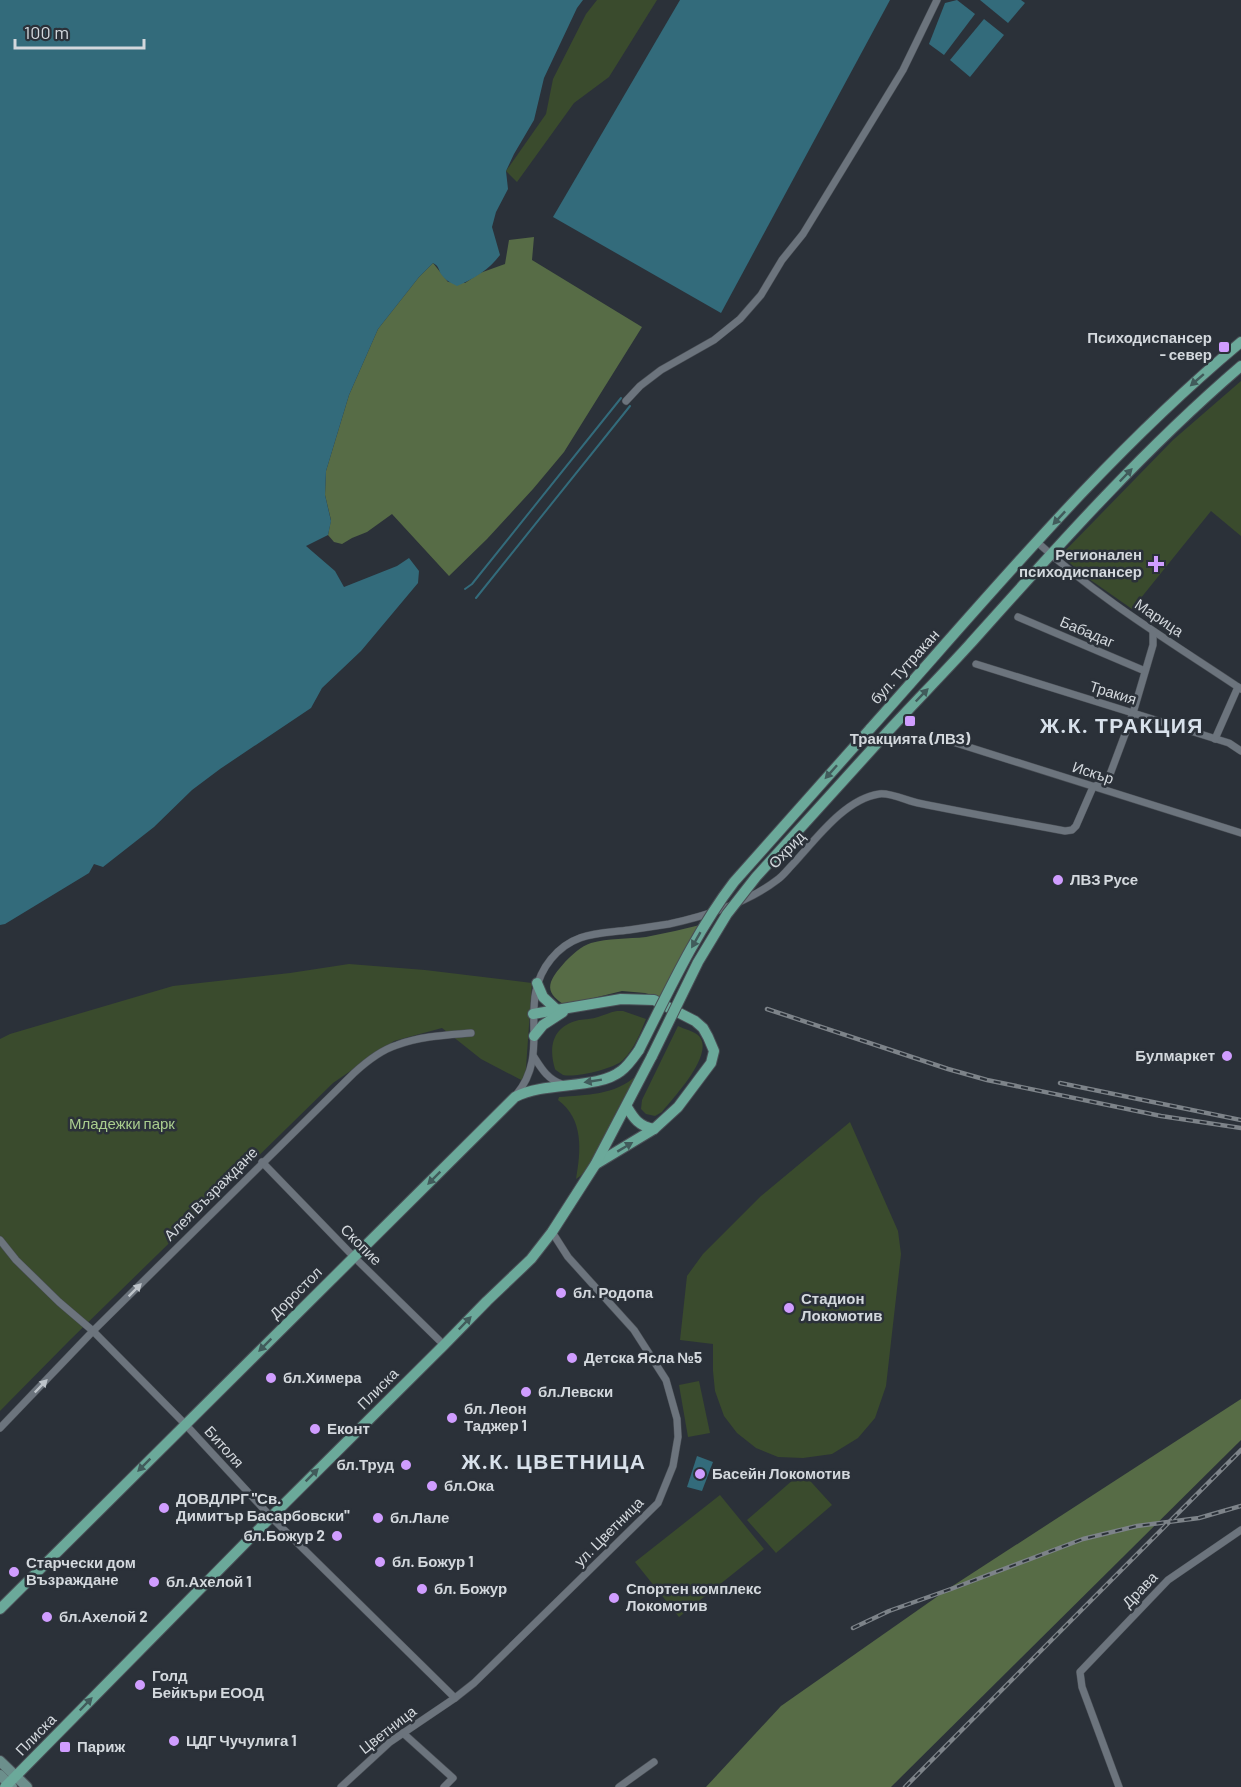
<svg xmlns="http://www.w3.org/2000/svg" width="1241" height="1787" font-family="Barlow,sans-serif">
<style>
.green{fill:#3a4b2d}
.forest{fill:#576c46}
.water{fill:#336b7b}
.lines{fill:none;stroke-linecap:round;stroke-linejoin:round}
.stream{stroke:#336b7b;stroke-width:2}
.minor-casing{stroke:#494e55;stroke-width:8}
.secondary-casing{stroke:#494e55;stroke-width:12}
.primary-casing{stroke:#494e55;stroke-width:12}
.minor{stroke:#6c747d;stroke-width:7}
.secondary{stroke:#6c8f8c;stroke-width:10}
.primary{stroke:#6ba99a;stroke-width:10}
.rail-casing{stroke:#7d8389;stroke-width:4.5}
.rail{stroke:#2b3139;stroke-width:2;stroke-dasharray:7;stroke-linecap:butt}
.primary-bridge-casing{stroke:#494e55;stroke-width:12;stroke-linecap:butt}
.primary-bridge{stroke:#6ba99a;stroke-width:10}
.oneway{fill:#415b5b}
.oneway2{fill:#bec4ca}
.poi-dot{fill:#d09dff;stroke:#2b3139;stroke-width:2}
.labels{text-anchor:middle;stroke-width:5;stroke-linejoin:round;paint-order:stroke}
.poi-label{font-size:15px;font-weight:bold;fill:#d3d8dd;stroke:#2b3139;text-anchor:start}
.street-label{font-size:15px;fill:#d3d8dd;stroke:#2b3139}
.park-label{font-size:15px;fill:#a9cd8e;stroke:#2b3139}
.district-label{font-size:21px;font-weight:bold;letter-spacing:1.5px;fill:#d8e1eb;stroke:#2b3139}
</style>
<rect width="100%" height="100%" fill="#2b3139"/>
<g class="green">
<polygon points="597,0 657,0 609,77 574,103 517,182 506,171 546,114 553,79 586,14"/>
<polygon points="1241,381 1241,536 1211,511 1132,609 1082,574 1061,555 1173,440"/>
<polygon points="349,964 425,970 532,983 525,1082 481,1059 442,1028 394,1041 333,1083 70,1340 0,1411 0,1039 10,1034 173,986 290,973"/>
<path d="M617 1011H623L646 1019C640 1034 634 1049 623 1060 614 1069 575 1078 563 1075 562 1074 555 1070 555 1069 548 1046 553 1026 579 1020 585 1019 592 1019 598 1017 605 1015 610 1012 617 1011Z"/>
<path d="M678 1026C684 1029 694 1031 699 1036 715 1054 674 1097 662 1112L655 1116 646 1114 641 1109 642 1100Z"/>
<path d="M636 1076C629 1088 622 1101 615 1114 605 1136 598 1165 576 1179 581 1151 584 1119 558 1100L559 1097C586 1095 615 1095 636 1076Z"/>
<polygon points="850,1122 898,1231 901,1254 886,1386 875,1418 858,1438 832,1454 803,1458 778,1457 756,1448 737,1433 724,1416 715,1391 713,1371 713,1344 680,1340 687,1276 703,1254 761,1196"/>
<polygon points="699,1381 710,1433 688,1437 679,1385"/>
<polygon points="802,1472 832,1505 776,1553 747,1520"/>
<polygon points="720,1495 764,1549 679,1617 635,1562"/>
</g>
<g class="forest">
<polygon points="534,237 532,260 642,327 564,452 533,489 487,539 449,576 392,514 367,532 352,538 342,544 334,542 328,535 331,520 325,495 326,471 349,395 378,329 419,277 433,263 448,282 465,283 480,273 505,264 509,240"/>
<path d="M704 924 661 998 645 993 622 991 565 1005C541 991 550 979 565 962 572 955 581 946 591 943 608 938 628 939 646 937 665 933 685 929 704 924Z"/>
<polygon points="1241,1399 1241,1440 891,1787 706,1787 781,1706 948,1589"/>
</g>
<g class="water">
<path d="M0 0H583L577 8 544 78 534 120 514 154 506 171 508 189 496 212 492 227 500 255C490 269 472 280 457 286 451 283 445 280 441 274 438 269 439 266 433 263L419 277 378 329 349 395 326 471 325 495 331 521 328 535 306 546 335 571 344 587 397 566 409 558 419 571 418 583 361 651 322 688 311 708 220 769 192 790 154 827 103 867 94 864 89 873 5 924 0 925Z"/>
<polygon points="680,0 890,0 721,313 553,217"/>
<polygon points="957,0 975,14 944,55 929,44 945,3"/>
<polygon points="980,0 1021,0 1025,3 1008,23"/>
<polygon points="984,19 1004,35 970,77 950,60"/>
<polygon points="697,1456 713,1462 702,1491 687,1487"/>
</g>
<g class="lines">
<g class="stream">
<polyline points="465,589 472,584 621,398"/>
<polyline points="476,598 630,406"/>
</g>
<g class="minor-casing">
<g id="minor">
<polyline points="626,401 640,386 661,370 714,340 740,319 761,295 782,260 803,234 903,70 937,0"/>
<path d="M1037 542C1099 599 1171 642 1241 689"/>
<polyline points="1018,617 1145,671"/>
<polyline points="976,664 1229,743 1241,751"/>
<polyline points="937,737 1241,833"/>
<polyline points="1215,739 1238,687"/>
<path d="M534 1057C541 1068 548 1080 562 1084"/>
<path d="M516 1095C553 1051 515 1003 551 959 573 932 598 934 629 930 642 928 656 926 669 924 706 916 747 903 777 880 783 876 788 869 793 864 816 839 845 799 879 794 889 792 908 801 918 803 967 813 1016 822 1065 831L1072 830 1076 826 1093 787 1104 782 1109 777 1133 713 1153 645V632"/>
<polyline points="262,1162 354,1257 444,1345"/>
<polyline points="0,1240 16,1260 59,1302 93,1331 185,1424 271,1517 455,1698"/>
<path d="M0 1428 93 1331 354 1073C366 1062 381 1050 397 1045 421 1036 447 1035 471 1033"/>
<polyline points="403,1733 453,1778 444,1787"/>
<polyline points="341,1787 390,1742 455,1698 474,1683 658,1503 673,1466 678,1437 677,1419 666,1380 634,1330 568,1257 552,1232"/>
<polyline points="619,1787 654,1762"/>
<polyline points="1119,1787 1082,1687 1080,1672 1168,1580 1241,1530"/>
</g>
</g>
<g class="secondary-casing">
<g id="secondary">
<polyline points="0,1761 27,1787"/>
<polyline points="0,1775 12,1787"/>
</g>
</g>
<g class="primary-casing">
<g id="primary">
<path d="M870 729C989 596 1104 456 1241 342"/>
<path d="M882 738C911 706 941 676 970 644 1056 548 1143 450 1241 366"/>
<polyline points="537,983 543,997 557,1010"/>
<polyline points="533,1014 621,999 654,1000 695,1021 703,1028 708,1037 714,1051 711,1063 678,1107 654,1129 596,1164"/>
<polyline points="534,1036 543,1025 563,1012"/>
<path d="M627 1107C634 1119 639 1126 654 1129"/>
<path d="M0 1609 515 1097C546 1081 597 1090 621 1071 628 1066 634 1057 639 1050"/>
<polyline points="5,1787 271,1517 444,1345 487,1301 531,1259 552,1232 595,1165 652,1056"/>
</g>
</g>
<use href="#minor" class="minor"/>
<use href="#secondary" class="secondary"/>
<use href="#primary" class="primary"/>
<g class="rail-casing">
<g id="rail">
<polyline points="767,1009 948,1069 987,1080 1161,1116 1241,1128"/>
<polyline points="1060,1083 1241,1120"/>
<polyline points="853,1628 889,1611 951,1589 1083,1539 1137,1526 1199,1518 1241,1506"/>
<polyline points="905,1787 1241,1450"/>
</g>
</g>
<use href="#rail" class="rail"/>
<g class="primary-bridge-casing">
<g id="primary-bridge">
<path d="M639 1050C668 993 695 933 734 882L870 729"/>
<polyline points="652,1056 698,962 727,914 756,877 882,738"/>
</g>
</g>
<use href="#primary-bridge" class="primary-bridge"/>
</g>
<defs><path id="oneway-solid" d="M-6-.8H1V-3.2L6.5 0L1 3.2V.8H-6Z" transform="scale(1.5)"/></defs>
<g class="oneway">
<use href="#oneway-solid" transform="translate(1197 380) rotate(139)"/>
<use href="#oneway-solid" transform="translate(1126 475) rotate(-46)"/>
<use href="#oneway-solid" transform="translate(1059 518) rotate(133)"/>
<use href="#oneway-solid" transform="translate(922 695) rotate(-46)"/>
<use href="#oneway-solid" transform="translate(831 772) rotate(132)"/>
<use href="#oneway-solid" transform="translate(696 940) rotate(120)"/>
<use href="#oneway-solid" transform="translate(593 1081) rotate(171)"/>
<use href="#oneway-solid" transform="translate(625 1147) rotate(-31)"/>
<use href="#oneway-solid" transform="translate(434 1178) rotate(135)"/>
<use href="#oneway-solid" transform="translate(465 1323) rotate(-46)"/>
<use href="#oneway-solid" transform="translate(265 1345) rotate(135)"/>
<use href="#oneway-solid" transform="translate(144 1465) rotate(135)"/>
<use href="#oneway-solid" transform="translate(312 1475) rotate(-45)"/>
<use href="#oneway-solid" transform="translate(86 1704) rotate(-46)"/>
</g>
<g class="oneway2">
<use href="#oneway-solid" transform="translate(135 1290) rotate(-45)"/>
<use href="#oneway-solid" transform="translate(41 1386) rotate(-46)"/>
</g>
<g class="poi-dot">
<rect x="1218" y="341" width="12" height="12" rx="3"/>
<path d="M1153 555h6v6h6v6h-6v6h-6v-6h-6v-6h6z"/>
<rect x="904" y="715" width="12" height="12" rx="3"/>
<circle cx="1058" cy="880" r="6"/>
<circle cx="1227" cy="1056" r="6"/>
<circle cx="561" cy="1293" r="6"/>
<circle cx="789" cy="1308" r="6"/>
<circle cx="572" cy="1358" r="6"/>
<circle cx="271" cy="1378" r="6"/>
<circle cx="526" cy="1392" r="6"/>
<circle cx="452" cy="1418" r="6"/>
<circle cx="315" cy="1429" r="6"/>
<circle cx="406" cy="1465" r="6"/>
<circle cx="700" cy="1474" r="6"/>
<circle cx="432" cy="1486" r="6"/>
<circle cx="164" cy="1508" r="6"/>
<circle cx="378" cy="1518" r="6"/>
<circle cx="337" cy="1536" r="6"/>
<circle cx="380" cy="1562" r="6"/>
<circle cx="14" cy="1572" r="6"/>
<circle cx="154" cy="1582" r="6"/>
<circle cx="422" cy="1589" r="6"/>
<circle cx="614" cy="1598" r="6"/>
<circle cx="47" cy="1617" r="6"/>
<circle cx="140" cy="1685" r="6"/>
<circle cx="174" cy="1741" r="6"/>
<rect x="59" y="1741" width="12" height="12" rx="3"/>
</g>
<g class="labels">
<g class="poi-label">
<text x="1212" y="343" text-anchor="end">Психодиспансер<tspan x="1212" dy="17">- север</tspan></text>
<text x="1142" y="560" text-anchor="end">Регионален<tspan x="1142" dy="17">психодиспансер</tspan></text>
<text x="910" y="744" text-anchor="middle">Тракцията (ЛВЗ)</text>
<text x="1070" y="885">ЛВЗ Русе</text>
<text x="1215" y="1061" text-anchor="end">Булмаркет</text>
<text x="573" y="1298">бл. Родопа</text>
<text x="801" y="1304">Стадион<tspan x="801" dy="17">Локомотив</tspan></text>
<text x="584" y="1363">Детска Ясла №5</text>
<text x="283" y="1383">бл.Химера</text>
<text x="538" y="1397">бл.Левски</text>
<text x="464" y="1414">бл. Леон<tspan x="464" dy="17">Таджер 1</tspan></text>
<text x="327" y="1434">Еконт</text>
<text x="394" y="1470" text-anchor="end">бл.Труд</text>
<text x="712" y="1479">Басейн Локомотив</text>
<text x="444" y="1491">бл.Ока</text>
<text x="176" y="1504">ДОВДЛРГ "Св.<tspan x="176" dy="17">Димитър Басарбовски"</tspan></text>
<text x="390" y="1523">бл.Лале</text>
<text x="325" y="1541" text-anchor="end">бл.Божур 2</text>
<text x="392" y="1567">бл. Божур 1</text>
<text x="26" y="1568">Старчески дом<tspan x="26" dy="17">Възраждане</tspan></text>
<text x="166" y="1587">бл.Ахелой 1</text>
<text x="434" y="1594">бл. Божур</text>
<text x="626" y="1594">Спортен комплекс<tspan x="626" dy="17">Локомотив</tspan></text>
<text x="59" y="1622">бл.Ахелой 2</text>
<text x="152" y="1681">Голд<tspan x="152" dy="17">Бейкъри ЕООД</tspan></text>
<text x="186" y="1746">ЦДГ Чучулига 1</text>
<text x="77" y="1752">Париж</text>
</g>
<g class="street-label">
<text transform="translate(1159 618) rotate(34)" y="5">Марица</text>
<text transform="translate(1087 632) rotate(23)" y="5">Бабадаг</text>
<text transform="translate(905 667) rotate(-48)" y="5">бул. Тутракан</text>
<text transform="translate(1113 693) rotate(17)" y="5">Тракия</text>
<text transform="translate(1093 773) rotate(18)" y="5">Искър</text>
<text transform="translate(787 850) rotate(-46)" y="5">Охрид</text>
<text transform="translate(211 1194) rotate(-45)" y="5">Алея Възраждане</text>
<text transform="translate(361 1245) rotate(45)" y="5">Скопие</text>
<text transform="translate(296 1293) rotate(-45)" y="5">Доростол</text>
<text transform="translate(378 1389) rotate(-45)" y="5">Плиска</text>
<text transform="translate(224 1447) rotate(48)" y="5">Битоля</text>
<text transform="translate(609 1532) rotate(-45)" y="5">ул. Цветница</text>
<text transform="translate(1140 1590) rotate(-46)" y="5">Драва</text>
<text transform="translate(388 1730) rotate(-38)" y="5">Цветница</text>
<text transform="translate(36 1735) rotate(-46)" y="5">Плиска</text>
</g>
<g class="park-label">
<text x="122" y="1129">Младежки парк</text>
</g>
<g class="district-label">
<text x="1122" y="733">Ж.К. ТРАКЦИЯ</text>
<text x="554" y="1469">Ж.К. ЦВЕТНИЦА</text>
</g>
</g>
<path d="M15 39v9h129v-9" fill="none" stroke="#d3d8dd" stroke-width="3"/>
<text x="24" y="39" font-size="18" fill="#d3d8dd" stroke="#2b3139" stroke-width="4.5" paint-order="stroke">100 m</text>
</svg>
